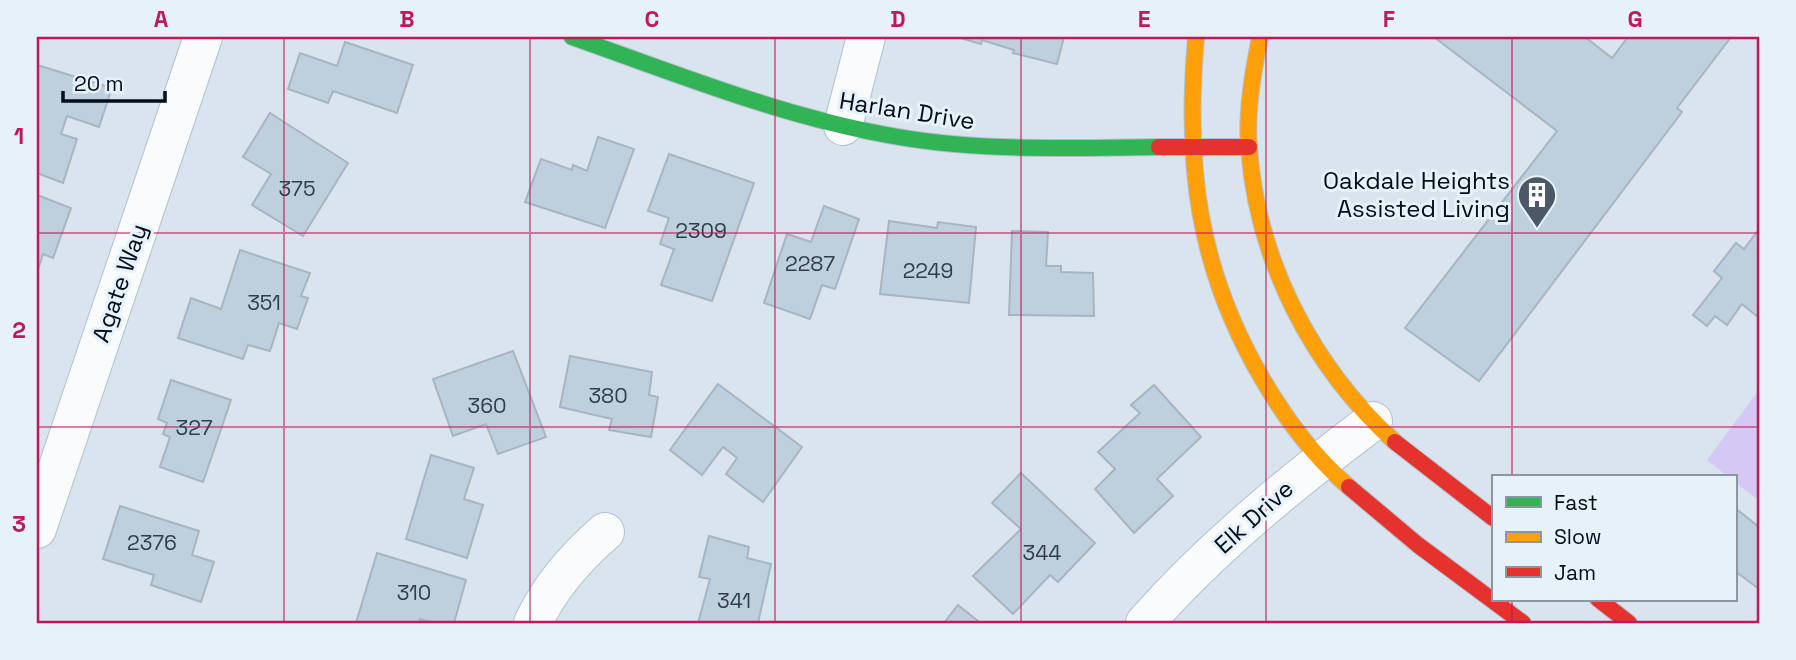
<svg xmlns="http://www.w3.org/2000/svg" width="1796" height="660" font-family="'Space Grotesk',sans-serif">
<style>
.green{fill:#d4c9f5}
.building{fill:#becfde;stroke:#a7b5c1;stroke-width:2}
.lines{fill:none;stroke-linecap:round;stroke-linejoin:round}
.street-casing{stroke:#b3c2ce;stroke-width:40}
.fast-casing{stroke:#b3c2ce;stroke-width:18}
.slow-casing{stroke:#b3c2ce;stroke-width:18}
.jam-casing{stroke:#b3c2ce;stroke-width:18}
.street{stroke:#f9fbfc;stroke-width:38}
.fast{stroke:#30b455;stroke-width:16}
.slow{stroke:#ff9f0a;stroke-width:16}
.jam{stroke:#e5322d;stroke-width:16}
.grid{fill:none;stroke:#c2185b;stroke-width:2;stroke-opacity:0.55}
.labels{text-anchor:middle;stroke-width:6;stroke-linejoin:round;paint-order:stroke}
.number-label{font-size:21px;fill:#303e4c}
.street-label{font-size:24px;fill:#000d1b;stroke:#e7f1f9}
.poi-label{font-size:24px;fill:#000d1b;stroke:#e7f1f9;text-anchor:end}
.neatline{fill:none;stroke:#c2185b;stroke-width:2.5}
.grid-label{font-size:23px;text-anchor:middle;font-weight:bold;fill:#c2185b}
</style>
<rect width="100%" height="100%" fill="#d9e4ee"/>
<polygon class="green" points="1759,390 1759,501 1735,482 1735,476 1727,476 1707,460"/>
<g class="building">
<polygon points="957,37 1064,37 1057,64 1013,53 1014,50 982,40 981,44"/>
<polygon points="1434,37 1585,37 1612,58 1628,37 1731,37 1677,108 1682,112 1479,381 1405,328 1557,131"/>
<polygon points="345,42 413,65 397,113 333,91 328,103 288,89 300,53 337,66"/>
<polygon points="37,65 112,88 99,127 67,116 61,134 77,139 63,183 37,173"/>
<polygon points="270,113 348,163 303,236 252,205 271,174 243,157"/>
<polygon points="598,137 634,149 605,228 525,202 541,159 572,170 573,165 587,171"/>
<polygon points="669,154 754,183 712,301 661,285 674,249 660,244 669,218 648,211"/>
<polygon points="37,195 71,208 53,258 43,254 37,273"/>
<polygon points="824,206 859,219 835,289 822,285 810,319 764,303 787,234 811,242"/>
<polygon points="889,221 937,228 938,222 976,227 969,303 880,294"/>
<polygon points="1759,229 1759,318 1742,304 1727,325 1715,316 1707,326 1693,315 1722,278 1714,271 1736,243 1744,249"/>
<polygon points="1012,231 1048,232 1046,266 1061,266 1061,272 1093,273 1094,316 1009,315"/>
<polygon points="240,250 310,273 301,296 308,298 297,329 279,323 270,351 248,345 243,359 178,338 191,298 221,309"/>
<polygon points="513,351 546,437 498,454 486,424 453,436 433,379"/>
<polygon points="570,356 652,372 649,395 658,397 651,437 609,430 612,419 560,407"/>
<polygon points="171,380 231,400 203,482 160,467 170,437 163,434 167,423 158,419"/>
<polygon points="718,384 802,447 763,502 726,474 737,458 723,447 702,475 670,450"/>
<polygon points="1154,385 1201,437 1157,479 1173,496 1134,533 1095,489 1115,469 1098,452 1140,413 1131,405"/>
<polygon points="431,455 474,468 464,499 483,505 467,558 406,539"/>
<polygon points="1021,473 1095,543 1058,582 1050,575 1013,614 973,576 1021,529 992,503"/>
<polygon points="120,506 199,531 192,555 214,562 201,602 151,585 154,575 103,559"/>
<polygon points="1735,508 1759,527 1759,589 1735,571"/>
<polygon points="709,536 749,547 747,558 771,564 758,623 698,623 710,579 699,577"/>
<polygon points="377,553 466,580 454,623 435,623 420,619 419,623 356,623"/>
<polygon points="958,605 978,621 981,623 944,623"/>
</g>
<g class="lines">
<g class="street-casing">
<g id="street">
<polyline points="843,126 866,37"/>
<polyline points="37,529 203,37"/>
<path d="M533 623C550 586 575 558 605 532"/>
<path d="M1145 623C1212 547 1292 482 1373 421"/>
</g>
</g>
<g class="fast-casing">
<path id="fast" d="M572 37C674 73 776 114 882 134 973 152 1067 148 1159 147"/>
</g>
<g class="slow-casing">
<g id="slow">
<path d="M1196 37C1185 164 1197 268 1263 380 1287 421 1313 456 1349 487"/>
<path d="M1260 37C1253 73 1246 111 1249 148 1257 260 1312 367 1395 442"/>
</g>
</g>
<g class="jam-casing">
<g id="jam">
<polyline points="1159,147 1249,147"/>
<polyline points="1395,442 1493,518"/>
<polyline points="1349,487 1418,545 1523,623"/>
<polyline points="1598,599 1629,623"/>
</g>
</g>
<use href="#street" class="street"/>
<use href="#fast" class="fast"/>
<use href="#slow" class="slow"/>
<use href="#jam" class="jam"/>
</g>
<path class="grid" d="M284 37V623M530 37V623M775 37V623M1021 37V623M1266 37V623M1512 37V476M37 233H1759M37 427H1759M1512 599V623"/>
<defs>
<g id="building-pin" transform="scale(2.0125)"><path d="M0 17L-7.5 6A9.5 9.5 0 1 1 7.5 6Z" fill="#4c5865" stroke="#e7f1f9"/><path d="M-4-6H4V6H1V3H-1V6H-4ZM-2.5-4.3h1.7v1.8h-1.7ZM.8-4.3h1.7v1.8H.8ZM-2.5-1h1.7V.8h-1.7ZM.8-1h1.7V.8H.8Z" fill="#fff"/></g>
</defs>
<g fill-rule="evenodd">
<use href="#building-pin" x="1537" y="195"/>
</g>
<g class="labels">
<g class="number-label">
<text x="297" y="196">375</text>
<text x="701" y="238">2309</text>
<text x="810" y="271">2287</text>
<text x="928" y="278">2249</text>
<text x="264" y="310">351</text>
<text x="608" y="403">380</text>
<text x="487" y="413">360</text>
<text x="194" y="435">327</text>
<text x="152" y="550">2376</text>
<text x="1042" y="560">344</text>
<text x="414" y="600">310</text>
<text x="734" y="608">341</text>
</g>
<g class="street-label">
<text transform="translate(907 111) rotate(9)" y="8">Harlan Drive</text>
<text transform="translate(120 283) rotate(-71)" y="8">Agate Way</text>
<text transform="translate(1254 517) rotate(-42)" y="8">Elk Drive</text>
</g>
<g class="poi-label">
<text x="1510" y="189">Oakdale Heights<tspan x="1510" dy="28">Assisted Living</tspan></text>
</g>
</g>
<rect width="1796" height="660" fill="none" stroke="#e7f1f9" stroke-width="77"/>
<rect x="1492" y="475" width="245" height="126" fill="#e7f1f9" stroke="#8b96a0" stroke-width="2"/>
<rect x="1506" y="497" width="35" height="10" fill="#30b455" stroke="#8b96a0" stroke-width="2"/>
<text x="1554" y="510" font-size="21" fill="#000d1b">Fast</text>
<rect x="1506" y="532" width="35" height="10" fill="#ff9f0a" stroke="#8b96a0" stroke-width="2"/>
<text x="1554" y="544" font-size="21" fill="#000d1b">Slow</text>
<rect x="1506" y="567" width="35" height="10" fill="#e5322d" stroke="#8b96a0" stroke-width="2"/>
<text x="1554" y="580" font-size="21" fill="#000d1b">Jam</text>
<path d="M63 91v10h102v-10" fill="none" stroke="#000d1b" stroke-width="3.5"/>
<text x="74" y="91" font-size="21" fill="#000d1b" stroke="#e7f1f9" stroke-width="5" paint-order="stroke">20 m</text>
<rect x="38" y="38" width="1720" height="584" class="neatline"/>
<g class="grid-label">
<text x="161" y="27">A</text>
<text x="407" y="27">B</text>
<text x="652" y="27">C</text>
<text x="898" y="27">D</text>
<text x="1144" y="27">E</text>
<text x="1389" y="27">F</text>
<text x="1635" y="27">G</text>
<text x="19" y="144">1</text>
<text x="19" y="338">2</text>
<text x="19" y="532">3</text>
</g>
</svg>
